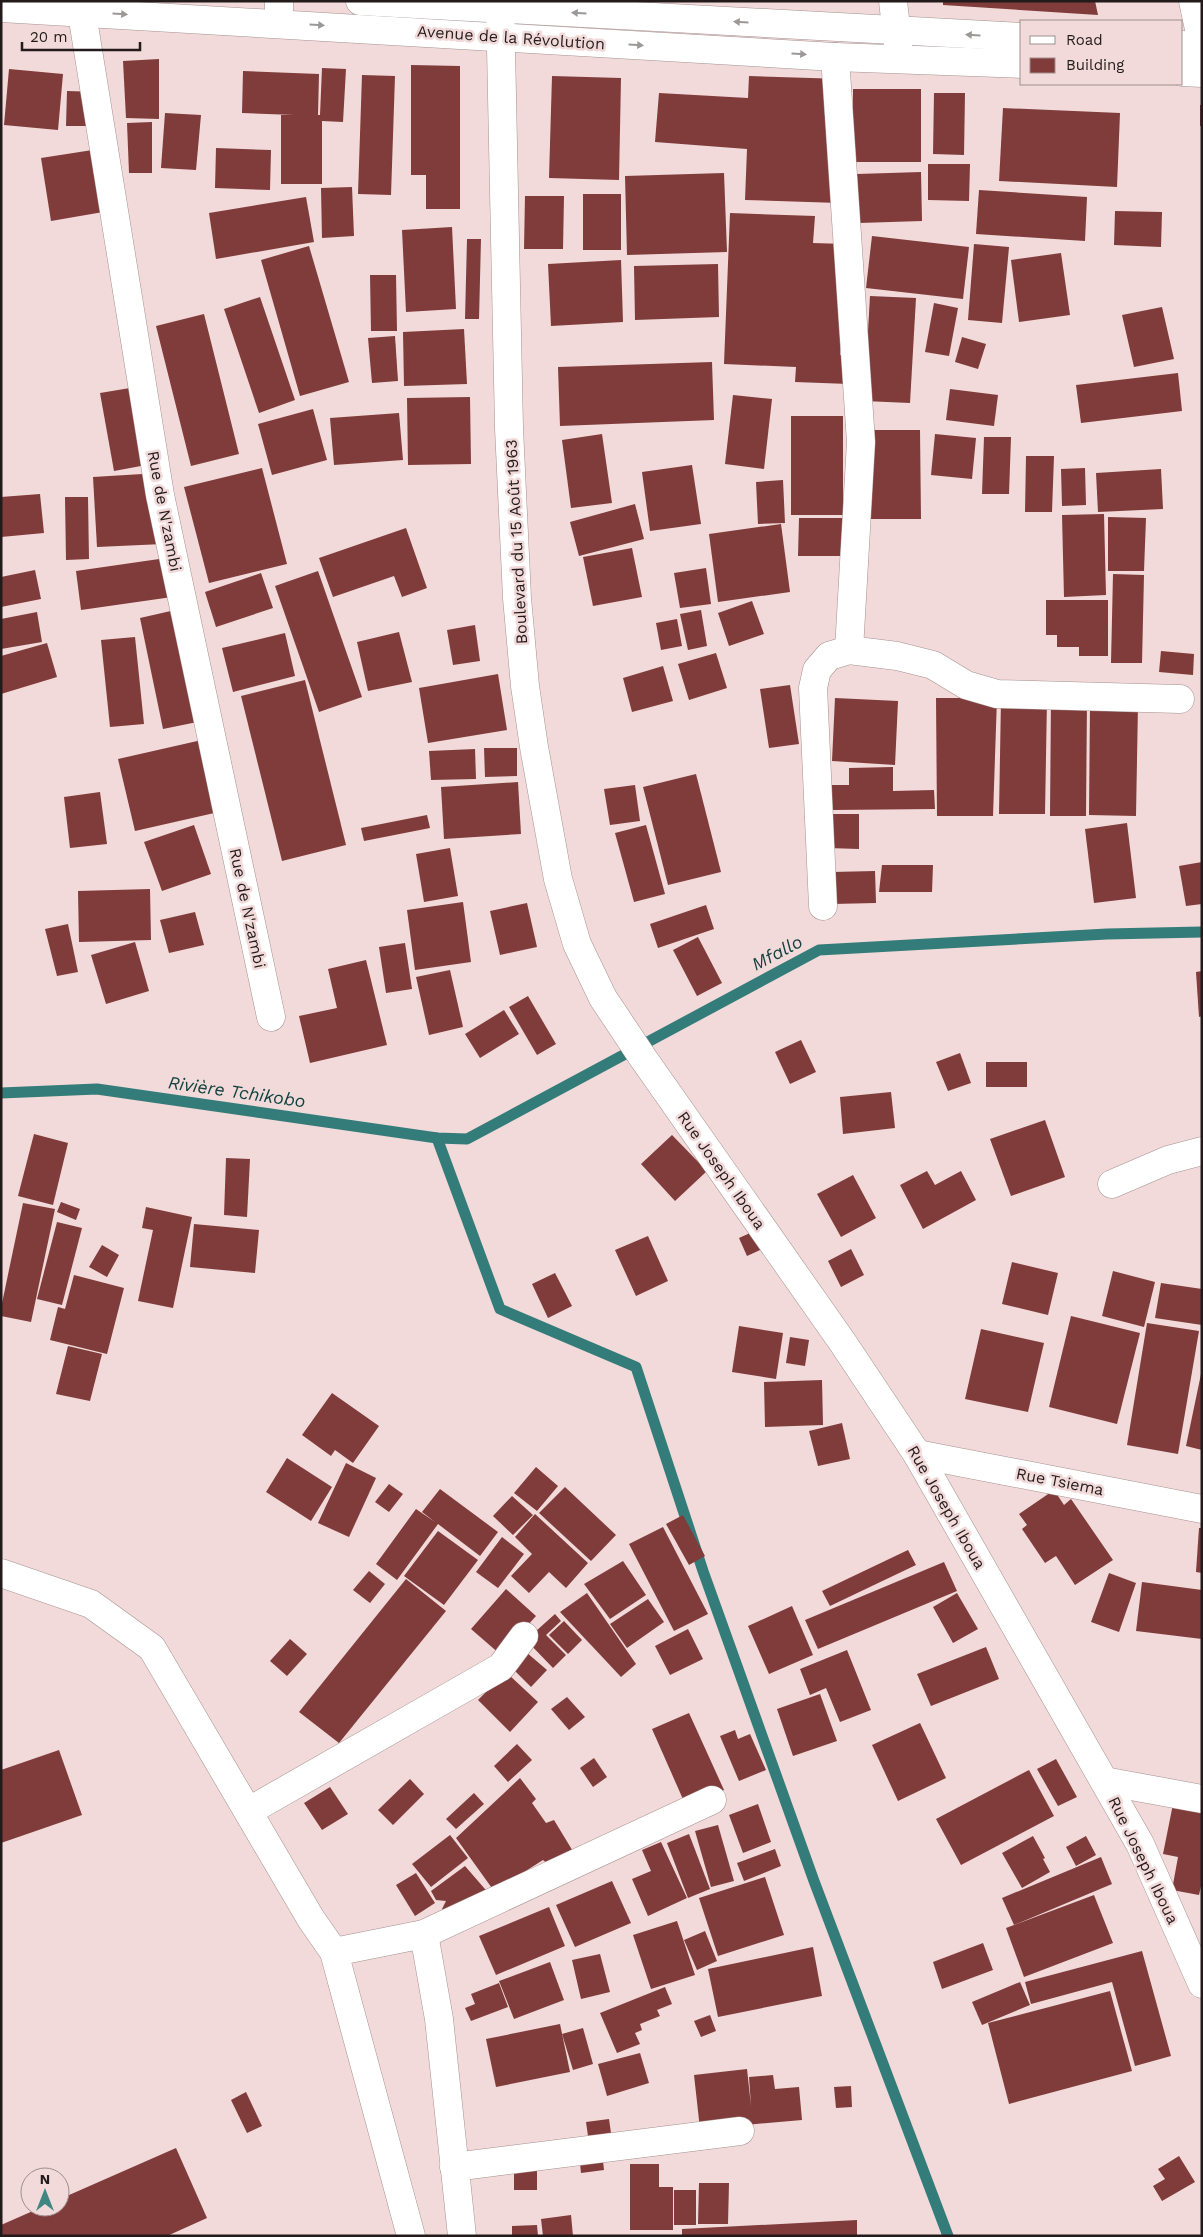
<svg xmlns="http://www.w3.org/2000/svg" width="1203" height="2237" font-family="'Work Sans',sans-serif">
<style>
.lines{fill:none;stroke-linecap:round;stroke-linejoin:round}
.stream{stroke:#347c79;stroke-width:11}
.building{fill:#803b3b}
.minor-casing{stroke:#a69190;stroke-width:29}
.tertiary-casing{stroke:#a69190;stroke-width:29}
.minor{stroke:#fff;stroke-width:28}
.tertiary{stroke:#fff;stroke-width:28}
.oneway{fill:#9c9898}
.labels{text-anchor:middle;stroke-width:5;stroke-linejoin:round;paint-order:stroke}
.street-label{font-size:16px;fill:#231b1b;stroke:#f1dad9}
.water-label{font-size:18px;font-style:italic;fill:#124240;stroke:#f1dad9}
</style>
<rect width="100%" height="100%" fill="#f1dad9"/>
<g class="lines">
<g class="stream">
<polyline points="1,1093 97,1089 437,1138 467,1139 819,950 1107,934 1202,932"/>
<polyline points="437,1138 500,1309 636,1367 703,1571 814,1881 948,2236"/>
</g>
</g>
<g class="building">
<polygon points="943,1 1095,1 1098,15 943,5"/>
<polygon points="159,59 159,119 126,118 123,61"/>
<polygon points="411,65 460,66 460,209 426,209 426,175 411,175"/>
<polygon points="322,68 346,69 343,122 322,121 322,184 281,184 281,115 294,115 242,113 243,71 319,74 318,115 320,115"/>
<polygon points="9,69 63,74 58,130 4,125"/>
<polygon points="362,75 395,76 391,195 358,194"/>
<polygon points="552,76 621,78 619,180 549,178"/>
<polygon points="749,76 843,79 839,203 745,200 747,149 655,142 659,93 748,98"/>
<rect x="853" y="89" width="68" height="73"/>
<polygon points="67,91 100,92 100,126 66,126"/>
<polygon points="934,93 965,93 964,155 933,154"/>
<rect x="1200" y="105" width="2" height="21"/>
<polygon points="1003,108 1120,113 1117,187 999,181"/>
<polygon points="165,113 201,115 196,170 161,168"/>
<polygon points="152,122 152,173 129,173 127,123"/>
<polygon points="216,148 271,150 270,190 215,188"/>
<polygon points="99,149 109,211 51,221 41,158"/>
<polygon points="928,164 970,164 969,201 928,200"/>
<polygon points="921,172 922,221 859,223 857,174"/>
<polygon points="724,173 727,252 627,255 625,176"/>
<polygon points="352,187 354,236 322,238 321,188"/>
<polygon points="979,190 1087,197 1085,241 976,234"/>
<rect x="583" y="194" width="38" height="56"/>
<polygon points="525,196 564,196 563,249 524,249"/>
<polygon points="306,197 314,242 216,259 209,213"/>
<polygon points="1115,211 1162,212 1161,247 1114,245"/>
<polygon points="730,213 815,216 813,243 845,244 840,355 851,355 849,384 795,382 796,367 724,364"/>
<polygon points="452,227 456,309 406,312 402,230"/>
<polygon points="872,236 969,247 963,299 866,288"/>
<polygon points="467,239 481,239 479,319 465,319"/>
<polygon points="974,244 1009,247 1002,323 968,320"/>
<polygon points="309,246 349,382 300,396 261,260"/>
<polygon points="1061,253 1070,315 1019,322 1011,260"/>
<polygon points="621,260 623,322 551,326 548,264"/>
<polygon points="718,264 719,317 635,320 634,266"/>
<polygon points="370,275 396,275 397,331 371,331"/>
<polygon points="870,296 916,298 910,403 864,401"/>
<polygon points="260,297 295,400 259,413 224,309"/>
<polygon points="934,303 958,308 949,356 925,352"/>
<polygon points="1162,307 1174,359 1134,367 1122,315"/>
<polygon points="204,314 239,454 191,466 156,326"/>
<polygon points="464,329 467,384 404,386 403,332"/>
<polygon points="395,336 398,381 372,383 368,338"/>
<polygon points="962,337 986,344 978,369 955,362"/>
<polygon points="712,362 714,420 560,426 558,367"/>
<polygon points="1178,373 1182,411 1081,423 1076,385"/>
<polygon points="142,386 157,463 114,471 100,393"/>
<polygon points="950,389 998,395 994,426 946,420"/>
<polygon points="733,395 772,399 764,469 725,464"/>
<polygon points="470,397 471,464 408,465 407,398"/>
<polygon points="313,409 327,460 272,475 258,424"/>
<polygon points="399,413 403,460 334,465 330,418"/>
<rect x="791" y="416" width="52" height="99"/>
<polygon points="866,430 920,430 921,519 867,519"/>
<polygon points="602,434 612,503 571,508 562,440"/>
<polygon points="935,434 976,438 972,479 931,475"/>
<polygon points="984,437 1011,437 1009,494 982,494"/>
<polygon points="1026,456 1054,456 1052,512 1025,512"/>
<polygon points="692,465 701,524 650,531 642,472"/>
<polygon points="262,468 287,564 209,583 184,487"/>
<polygon points="1085,468 1086,505 1062,506 1061,469"/>
<polygon points="1161,469 1163,509 1098,512 1096,473"/>
<polygon points="159,473 163,544 97,547 93,477"/>
<polygon points="783,480 785,523 758,524 756,482"/>
<polygon points="40,494 44,533 1,537 1,497"/>
<polygon points="65,497 88,497 89,559 66,560"/>
<polygon points="635,504 644,539 579,556 570,522"/>
<polygon points="1104,514 1106,595 1064,597 1062,515"/>
<polygon points="1108,517 1146,518 1144,571 1108,571"/>
<polygon points="799,518 847,518 847,556 798,556"/>
<polygon points="781,524 790,592 718,602 709,534"/>
<polygon points="406,528 427,588 402,597 394,576 333,597 319,558"/>
<polygon points="632,548 642,597 593,606 583,557"/>
<polygon points="180,556 186,595 81,610 76,571"/>
<polygon points="706,568 711,604 680,608 674,573"/>
<polygon points="35,570 41,599 1,607 1,577"/>
<polygon points="318,571 362,697 319,712 275,586"/>
<polygon points="261,573 273,608 216,627 205,592"/>
<polygon points="1113,574 1144,575 1142,663 1111,663"/>
<polygon points="1046,600 1108,600 1108,656 1079,656 1079,647 1057,647 1057,635 1046,635"/>
<polygon points="752,601 764,634 729,646 718,613"/>
<polygon points="184,608 207,720 163,729 140,618"/>
<polygon points="701,610 707,646 688,650 680,614"/>
<polygon points="37,612 42,642 1,649 1,619"/>
<polygon points="677,619 682,646 661,650 656,623"/>
<polygon points="475,625 480,661 453,665 447,630"/>
<polygon points="399,632 412,682 368,691 357,642"/>
<polygon points="285,633 295,676 233,692 222,648"/>
<polygon points="135,637 144,724 110,727 101,640"/>
<polygon points="47,643 57,677 1,694 1,656"/>
<polygon points="1161,651 1194,654 1193,675 1159,672"/>
<polygon points="716,653 727,688 689,700 678,664"/>
<polygon points="663,666 673,701 632,712 623,678"/>
<polygon points="498,674 507,730 428,743 419,688"/>
<polygon points="305,680 346,845 282,861 241,696"/>
<polygon points="790,685 799,744 769,748 760,689"/>
<polygon points="835,698 898,701 895,765 832,761"/>
<polygon points="936,698 997,698 993,816 937,816"/>
<polygon points="1001,699 1047,699 1045,814 999,814"/>
<polygon points="1051,699 1087,699 1086,816 1050,816"/>
<polygon points="1090,704 1138,704 1136,816 1089,815"/>
<polygon points="215,737 232,809 135,831 118,759"/>
<polygon points="484,748 517,748 517,776 485,777"/>
<polygon points="475,749 476,779 431,780 429,751"/>
<polygon points="893,767 893,791 934,790 935,809 832,810 832,785 849,785 849,768"/>
<polygon points="696,774 721,872 668,885 643,787"/>
<polygon points="518,782 521,834 444,839 441,787"/>
<polygon points="635,785 640,821 610,825 604,789"/>
<polygon points="100,792 107,844 70,848 64,797"/>
<polygon points="829,814 859,814 859,849 828,848"/>
<polygon points="427,815 430,828 364,841 361,828"/>
<polygon points="1127,823 1136,898 1094,903 1085,829"/>
<polygon points="194,825 211,874 162,891 144,842"/>
<polygon points="646,825 665,894 634,902 615,833"/>
<polygon points="450,848 458,896 424,902 416,854"/>
<polygon points="1202,862 1202,904 1186,906 1179,866"/>
<polygon points="882,865 933,865 932,892 879,892"/>
<polygon points="875,871 876,903 833,904 832,872"/>
<polygon points="150,889 151,940 79,942 78,891"/>
<polygon points="463,902 471,962 415,970 407,910"/>
<polygon points="527,903 537,947 500,955 490,911"/>
<polygon points="706,905 714,929 658,948 650,924"/>
<polygon points="195,912 204,945 169,953 160,920"/>
<polygon points="68,924 78,972 57,976 45,929"/>
<polygon points="698,937 722,983 697,996 673,950"/>
<polygon points="135,942 149,991 106,1004 91,955"/>
<polygon points="405,943 412,989 386,993 379,947"/>
<polygon points="366,960 387,1045 310,1063 299,1016 337,1008 328,969"/>
<polygon points="450,970 463,1027 429,1035 416,977"/>
<polygon points="1202,971 1202,1016 1199,1017 1196,972"/>
<polygon points="528,996 556,1044 537,1055 509,1007"/>
<polygon points="504,1010 519,1034 480,1058 465,1034"/>
<polygon points="801,1040 816,1072 790,1084 775,1052"/>
<polygon points="960,1053 971,1083 948,1091 936,1062"/>
<rect x="986" y="1062" width="41" height="25"/>
<polygon points="891,1092 895,1128 843,1134 840,1097"/>
<polygon points="1045,1120 1065,1177 1011,1196 990,1139"/>
<polygon points="34,1134 68,1143 53,1205 18,1196"/>
<polygon points="672,1135 707,1171 675,1201 641,1164"/>
<polygon points="226,1158 250,1159 247,1217 224,1215"/>
<polygon points="927,1171 935,1185 961,1171 976,1200 923,1229 900,1185"/>
<polygon points="853,1175 876,1218 841,1237 817,1194"/>
<polygon points="61,1202 80,1209 76,1220 57,1212"/>
<polygon points="23,1203 55,1209 31,1322 1,1316 1,1308"/>
<polygon points="146,1207 192,1217 173,1308 138,1301 153,1230 142,1228"/>
<polygon points="57,1222 82,1228 62,1305 37,1299"/>
<polygon points="194,1224 259,1230 255,1273 190,1267"/>
<polygon points="761,1228 769,1246 747,1256 739,1238"/>
<polygon points="648,1236 668,1281 636,1296 615,1250"/>
<polygon points="102,1245 119,1255 107,1277 89,1267"/>
<polygon points="851,1249 864,1275 841,1287 828,1261"/>
<polygon points="1012,1262 1058,1273 1048,1315 1002,1304"/>
<polygon points="1113,1271 1155,1282 1144,1327 1102,1316"/>
<polygon points="555,1273 572,1306 548,1318 532,1284"/>
<polygon points="74,1275 124,1288 107,1354 50,1340 58,1307 65,1309"/>
<polygon points="1161,1283 1202,1289 1202,1325 1155,1318"/>
<polygon points="1071,1316 1140,1333 1117,1424 1049,1407"/>
<polygon points="1147,1323 1199,1331 1178,1454 1127,1445"/>
<polygon points="739,1326 783,1333 776,1379 732,1372"/>
<polygon points="981,1329 1044,1343 1028,1412 965,1399"/>
<polygon points="790,1337 809,1340 805,1366 786,1363"/>
<polygon points="68,1346 102,1354 90,1401 56,1394"/>
<polygon points="1201,1374 1202,1374 1202,1450 1186,1446"/>
<polygon points="822,1380 823,1425 765,1427 764,1382"/>
<polygon points="332,1393 379,1426 353,1463 335,1450 331,1456 302,1435"/>
<polygon points="842,1423 850,1459 818,1466 809,1431"/>
<polygon points="287,1458 332,1487 311,1521 266,1492"/>
<polygon points="346,1463 376,1478 349,1537 318,1523"/>
<polygon points="536,1467 558,1486 537,1511 514,1493"/>
<polygon points="389,1484 403,1494 389,1512 375,1502"/>
<polygon points="565,1487 616,1535 591,1561 539,1513"/>
<polygon points="440,1489 498,1532 480,1556 438,1524 397,1580 376,1564 416,1509 435,1522 422,1512"/>
<polygon points="1054,1490 1064,1505 1071,1499 1113,1560 1075,1585 1056,1556 1045,1563 1022,1529 1027,1525 1019,1514"/>
<polygon points="512,1496 533,1515 513,1535 493,1516"/>
<polygon points="535,1514 588,1563 566,1588 549,1572 529,1593 511,1576 532,1554 515,1537"/>
<polygon points="683,1515 705,1556 689,1565 666,1524"/>
<polygon points="663,1527 708,1614 674,1631 629,1544"/>
<polygon points="1199,1528 1202,1528 1202,1573 1196,1572"/>
<polygon points="438,1531 478,1560 444,1605 404,1576"/>
<polygon points="502,1537 524,1554 498,1588 476,1572"/>
<polygon points="908,1550 916,1565 830,1606 822,1591"/>
<polygon points="623,1561 646,1595 610,1619 584,1584"/>
<polygon points="944,1562 957,1591 818,1649 805,1620"/>
<polygon points="369,1571 385,1584 370,1603 353,1590"/>
<polygon points="1109,1573 1136,1583 1119,1632 1091,1622"/>
<polygon points="406,1579 446,1611 339,1743 299,1712"/>
<polygon points="1142,1582 1202,1590 1202,1639 1136,1631"/>
<polygon points="506,1589 536,1616 501,1655 471,1629"/>
<polygon points="587,1593 636,1664 621,1677 560,1612"/>
<polygon points="957,1593 978,1629 953,1643 933,1607"/>
<polygon points="648,1599 664,1622 627,1648 610,1624"/>
<polygon points="792,1606 813,1655 769,1674 748,1626"/>
<polygon points="555,1614 561,1621 546,1635 566,1655 553,1668 526,1640"/>
<polygon points="564,1621 582,1640 568,1654 549,1635"/>
<polygon points="688,1629 703,1659 670,1675 655,1646"/>
<polygon points="290,1639 307,1654 287,1676 270,1661"/>
<polygon points="986,1647 999,1679 931,1706 917,1674"/>
<polygon points="847,1650 871,1710 840,1722 826,1688 810,1695 800,1669"/>
<polygon points="526,1652 547,1670 531,1687 511,1667"/>
<polygon points="506,1672 538,1702 510,1732 478,1700"/>
<polygon points="820,1694 837,1741 793,1756 777,1709"/>
<polygon points="567,1697 585,1717 569,1730 551,1709"/>
<polygon points="689,1713 724,1790 686,1806 652,1729"/>
<polygon points="920,1723 946,1778 898,1801 872,1745"/>
<polygon points="735,1730 738,1739 750,1734 766,1770 739,1781 720,1736"/>
<polygon points="517,1744 532,1760 508,1782 494,1766"/>
<polygon points="59,1750 82,1815 1,1843 1,1770"/>
<polygon points="594,1758 607,1777 593,1787 580,1768"/>
<polygon points="1056,1759 1077,1797 1058,1806 1037,1769"/>
<polygon points="1029,1770 1054,1816 961,1865 936,1819"/>
<polygon points="520,1778 536,1799 532,1803 546,1823 554,1820 574,1853 550,1866 543,1860 494,1891 456,1838"/>
<polygon points="410,1779 424,1794 393,1825 378,1810"/>
<polygon points="330,1787 348,1814 322,1830 304,1803"/>
<polygon points="474,1793 484,1804 456,1829 446,1819"/>
<polygon points="1174,1799 1202,1804 1202,1882 1199,1895 1172,1890 1178,1857 1163,1854"/>
<polygon points="758,1804 771,1842 743,1853 729,1815"/>
<polygon points="718,1825 734,1881 711,1887 695,1831"/>
<polygon points="689,1834 710,1889 688,1898 667,1843"/>
<polygon points="450,1835 468,1858 431,1887 412,1864"/>
<polygon points="1033,1836 1045,1858 1043,1859 1050,1872 1022,1888 1002,1853"/>
<polygon points="1086,1836 1096,1855 1076,1866 1066,1847"/>
<polygon points="661,1842 687,1898 648,1916 632,1879 651,1871 642,1850"/>
<polygon points="775,1849 781,1866 744,1881 737,1863"/>
<polygon points="1101,1857 1112,1884 1014,1925 1002,1898"/>
<polygon points="465,1866 491,1896 447,1917 442,1909 446,1901 436,1900 431,1891"/>
<polygon points="416,1873 435,1903 415,1916 396,1885"/>
<polygon points="765,1877 784,1935 718,1956 699,1898"/>
<polygon points="612,1881 631,1923 575,1947 556,1905"/>
<polygon points="1094,1895 1113,1943 1024,1977 1006,1928"/>
<polygon points="549,1907 565,1946 496,1975 479,1936"/>
<polygon points="677,1921 695,1975 651,1989 633,1935"/>
<polygon points="705,1931 717,1961 697,1970 684,1940"/>
<polygon points="983,1943 993,1970 942,1989 933,1962"/>
<polygon points="813,1947 822,1996 718,2017 708,1969"/>
<polygon points="1142,1951 1171,2056 1135,2066 1112,1982 1031,2004 1025,1982"/>
<polygon points="600,1954 610,1992 581,1999 572,1960"/>
<polygon points="550,1962 564,2000 514,2019 499,1981"/>
<polygon points="1020,1982 1030,2005 982,2025 972,2002"/>
<polygon points="499,1983 508,2007 471,2021 465,2008 475,2004 471,1994"/>
<polygon points="665,1987 672,2004 657,2010 660,2016 640,2024 642,2030 635,2033 640,2044 617,2053 600,2013"/>
<polygon points="1110,1991 1132,2071 1009,2104 988,2023"/>
<polygon points="710,2015 716,2031 701,2037 694,2021"/>
<polygon points="560,2024 570,2072 496,2087 486,2039"/>
<polygon points="583,2028 593,2064 573,2070 562,2034"/>
<polygon points="640,2053 649,2083 607,2096 598,2064"/>
<polygon points="747,2069 751,2106 749,2077 773,2075 775,2089 799,2087 802,2120 700,2129 694,2075"/>
<polygon points="851,2086 852,2107 836,2108 834,2087"/>
<polygon points="246,2092 262,2126 247,2133 231,2100"/>
<polygon points="609,2119 612,2140 589,2143 586,2122"/>
<polygon points="176,2148 207,2218 167,2236 1,2236 1,2225 42,2207 60,2207 60,2199"/>
<polygon points="602,2152 604,2170 581,2173 579,2154"/>
<polygon points="1179,2156 1195,2182 1162,2201 1153,2186 1165,2179 1158,2169"/>
<polygon points="630,2164 659,2164 659,2187 673,2187 673,2230 630,2230"/>
<rect x="514" y="2165" width="23" height="25"/>
<polygon points="699,2183 729,2183 728,2224 698,2224"/>
<rect x="674" y="2190" width="22" height="35"/>
<polygon points="571,2215 573,2236 543,2236 541,2219"/>
<polygon points="857,2220 857,2236 682,2236 682,2229"/>
<polygon points="537,2225 538,2236 512,2236 512,2226"/>
</g>
<g class="lines">
<g class="minor-casing">
<g id="minor">
<polyline points="80,1 160,495 271,1017"/>
<polyline points="279,1 279,23"/>
<polyline points="500,1 509,428 517,598 525,686 534,747 558,879 577,944 603,998 643,1058 843,1343 917,1454 1140,1844 1202,1984"/>
<polyline points="893,1 899,54"/>
<polyline points="1193,1 1202,43"/>
<polyline points="835,57 861,442 849,650"/>
<polyline points="823,906 813,688 817,670 829,656 849,650 897,656 933,665 966,685 997,694 1180,699"/>
<polyline points="1112,1184 1168,1160 1202,1151"/>
<polyline points="917,1454 1202,1509"/>
<polyline points="1,1573 91,1604 152,1648 311,1919 334,1952 411,2236"/>
<polyline points="1104,1781 1202,1799"/>
<polyline points="249,1811 501,1667 524,1636"/>
<polyline points="424,1934 439,2019 462,2236"/>
<polyline points="334,1952 424,1934 712,1800"/>
<polyline points="454,2167 740,2131"/>
</g>
</g>
<g class="tertiary-casing">
<g id="tertiary">
<polyline points="360,1 1022,37"/>
<polyline points="1,8 835,57 1022,64"/>
<polyline points="1182,45 1202,46"/>
<polyline points="1182,72 1202,73"/>
</g>
</g>
<use href="#minor" class="minor"/>
<use href="#tertiary" class="tertiary"/>
</g>
<defs><path id="oneway-solid" d="M-6-.8H1V-3.2L6.5 0L1 3.2V.8H-6Z" transform="scale(1.25)"/></defs>
<g class="oneway">
<use href="#oneway-solid" transform="translate(579 13) rotate(-177)"/>
<use href="#oneway-solid" transform="translate(120 14) rotate(3)"/>
<use href="#oneway-solid" transform="translate(741 22) rotate(-177)"/>
<use href="#oneway-solid" transform="translate(317 25) rotate(4)"/>
<use href="#oneway-solid" transform="translate(973 35) rotate(-177)"/>
<use href="#oneway-solid" transform="translate(636 45) rotate(3)"/>
<use href="#oneway-solid" transform="translate(799 54) rotate(3)"/>
</g>
<g class="labels">
<g class="street-label">
<text transform="translate(511 37) rotate(4)" y="6">Avenue de la Révolution</text>
<text transform="translate(165 511) rotate(79)" y="6">Rue de N'zambi</text>
<text transform="translate(516 542) rotate(-93)" y="6">Boulevard du 15 Août 1963</text>
<text transform="translate(248 908) rotate(78)" y="6">Rue de N'zambi</text>
<text transform="translate(722 1170) rotate(55)" y="6">Rue Joseph Iboua</text>
<text transform="translate(1060 1481) rotate(11)" y="6">Rue Tsiema</text>
<text transform="translate(947 1507) rotate(60)" y="6">Rue Joseph Iboua</text>
<text transform="translate(1144 1860) rotate(64)" y="6">Rue Joseph Iboua</text>
</g>
<g class="water-label">
<text transform="translate(777 953) rotate(-28)" y="6">Mfallo</text>
<text transform="translate(237 1092) rotate(8)" y="6">Rivière Tchikobo</text>
</g>
</g>
<rect width="1203" height="2237" fill="none" stroke="#231b1b" stroke-width="5"/>
<rect x="1020" y="20" width="162" height="65" fill="#f1dad9" stroke="#9f8e8d"/>
<rect x="1030" y="36" width="25" height="8" fill="#ffffff" stroke="#9f8e8d"/>
<text x="1066" y="45" font-size="15" fill="#231b1b">Road</text>
<rect x="1030" y="58" width="25" height="15" fill="#803b3b" stroke="#9f8e8d"/>
<text x="1066" y="70" font-size="15" fill="#231b1b">Building</text>
<g transform="translate(45 2192)"><circle r="24" fill="#f1dad9" stroke="#9f8e8d"/>
<path d="M0-4L9 19L0 12L-9 19Z" fill="#408784"/>
<text y="-8" font-size="14" font-weight="bold" text-anchor="middle" fill="#231b1b">N</text>
</g>
<path d="M22 42v8h118v-8" fill="none" stroke="#231b1b" stroke-width="2.5"/>
<text x="30" y="42" font-size="15" fill="#231b1b" stroke="#f1dad9" stroke-width="4" paint-order="stroke">20 m</text>
</svg>
